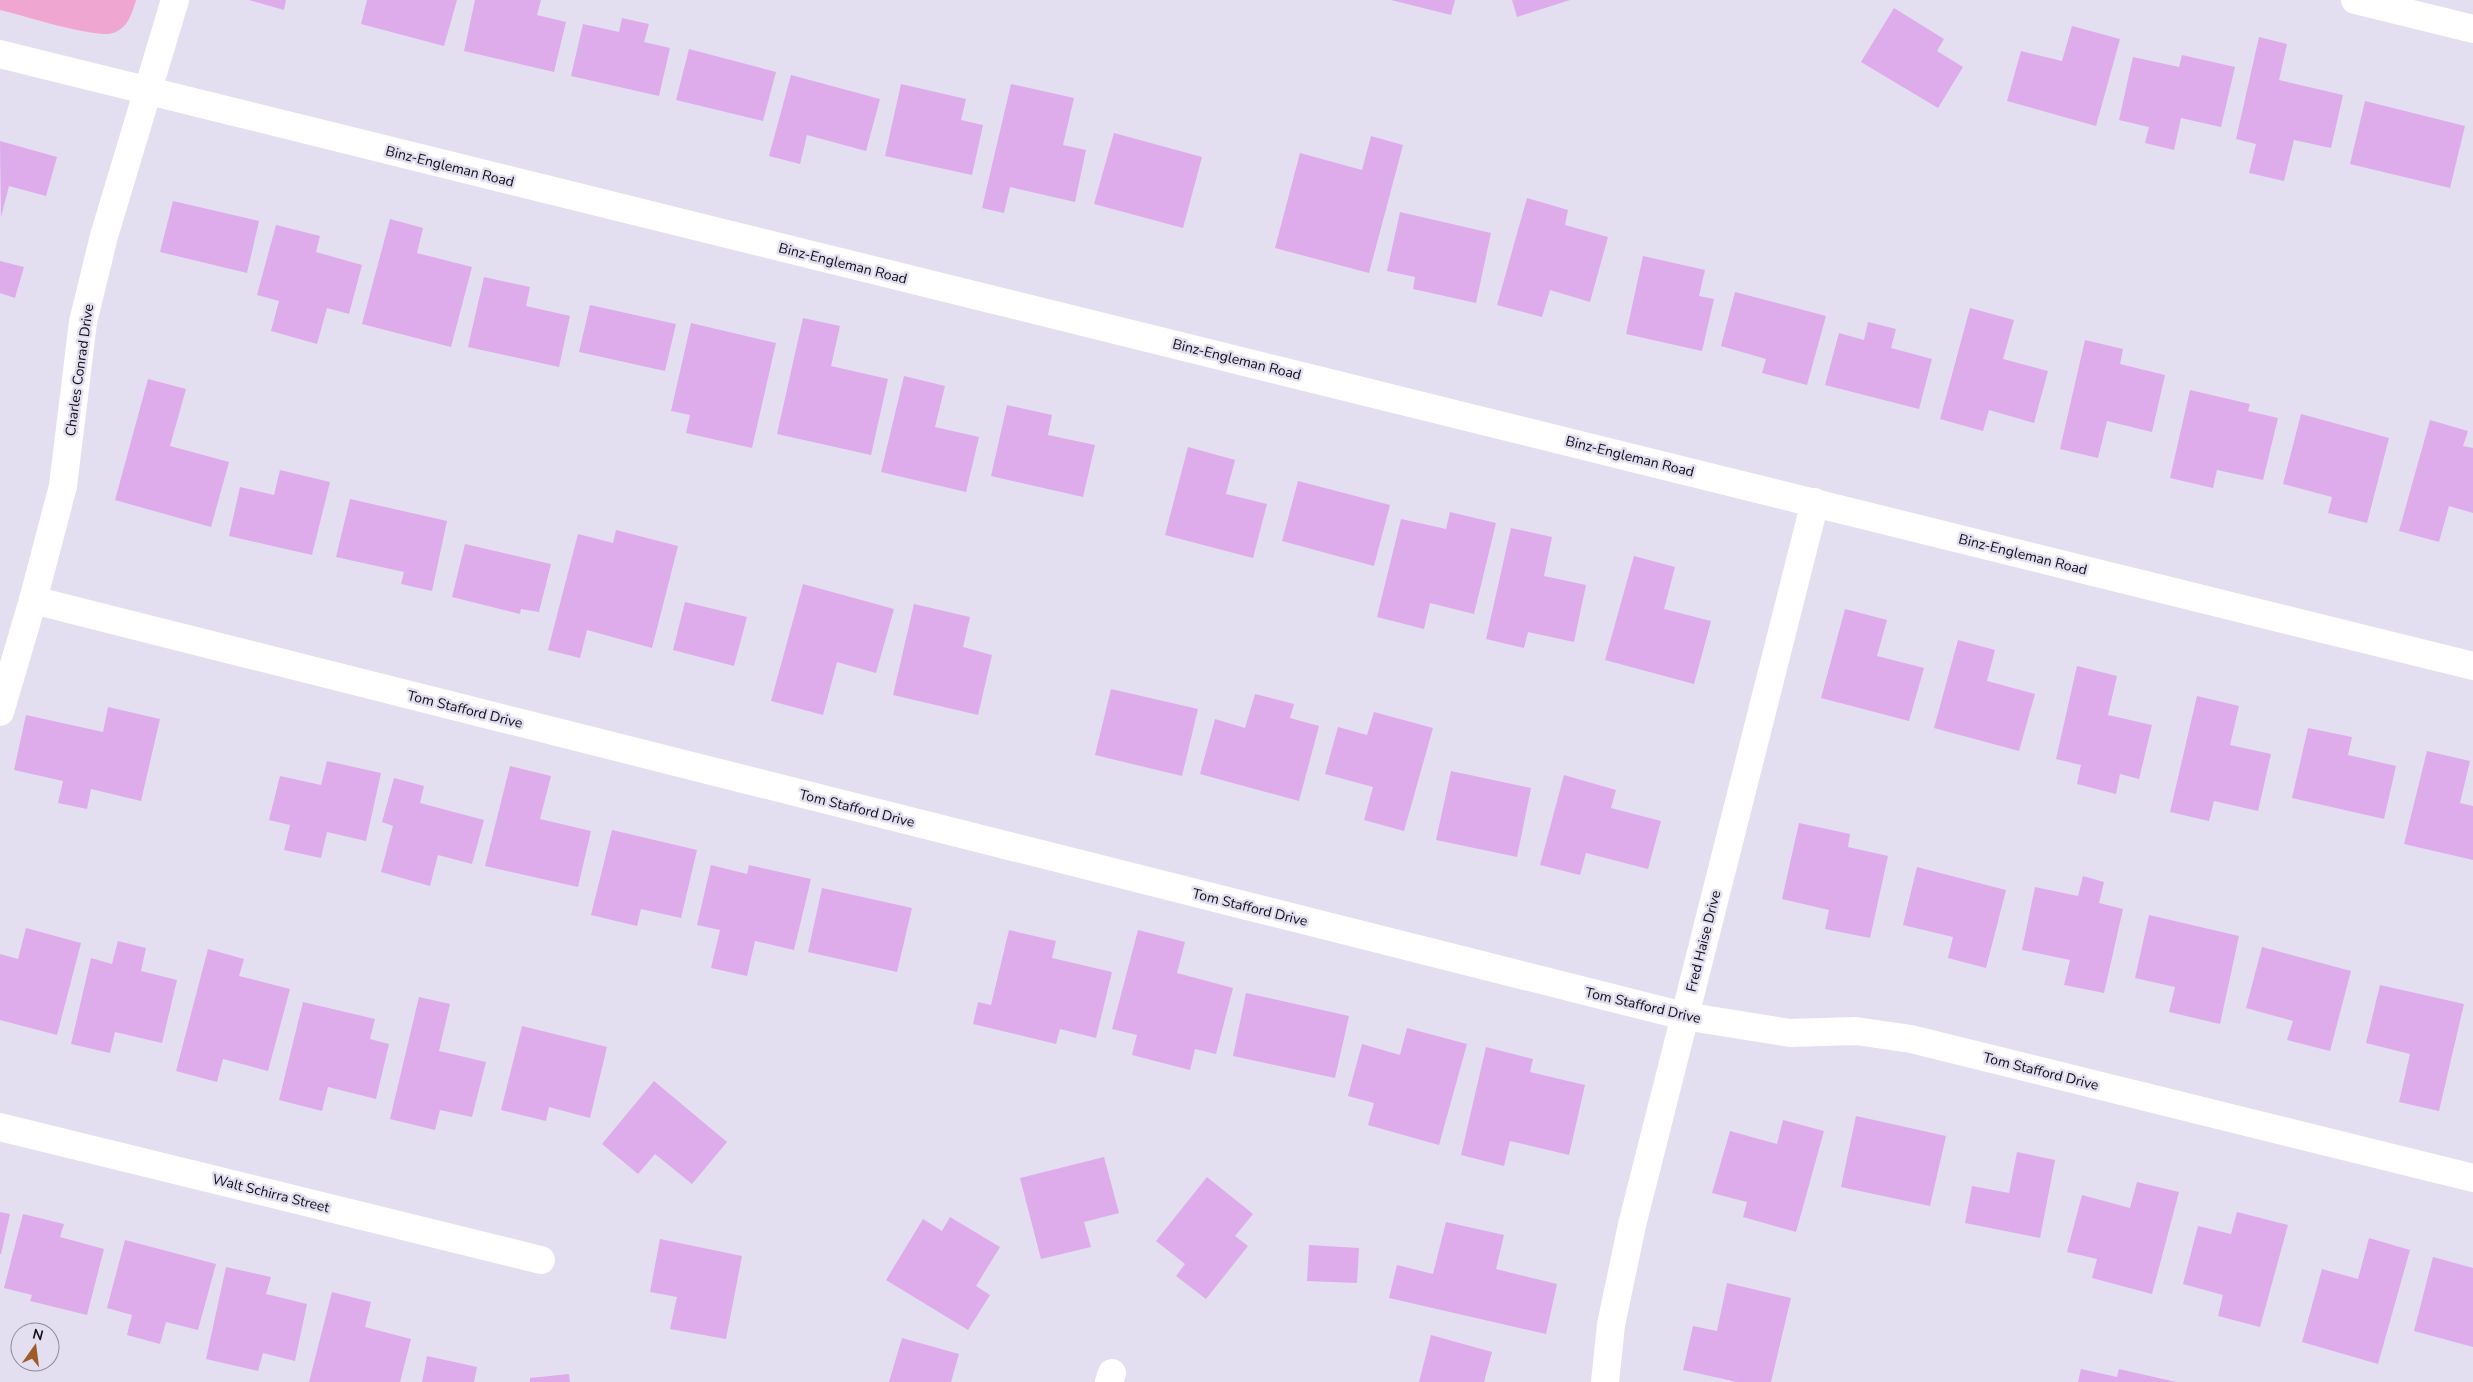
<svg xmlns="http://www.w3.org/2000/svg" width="2473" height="1382" font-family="'Nunito Sans',sans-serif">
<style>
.green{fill:#efa7d1}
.building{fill:#deacea}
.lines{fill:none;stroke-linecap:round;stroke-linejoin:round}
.street{stroke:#fff;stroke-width:28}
.secondary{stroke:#fff;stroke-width:28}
.labels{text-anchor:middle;stroke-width:5;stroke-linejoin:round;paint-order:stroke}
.street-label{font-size:14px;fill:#0f0e13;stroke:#e3dff0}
</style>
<rect width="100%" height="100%" fill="#e3dff0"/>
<path class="green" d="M0 0H136C132 14 128 28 113 33 95 39 22 15 0 10Z"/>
<g class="building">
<polygon points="249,0 286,0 284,10"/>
<polygon points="367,0 457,0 444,46 361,24"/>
<polygon points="475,0 541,0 537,15 566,22 554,72 464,51"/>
<polygon points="1391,0 1455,0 1451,15"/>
<polygon points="1512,0 1570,0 1517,17"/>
<polygon points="1894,8 1944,39 1937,51 1963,67 1938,108 1861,62"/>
<polygon points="622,18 649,24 644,42 670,48 659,96 571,76 583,24 619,32"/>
<polygon points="2072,26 2120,39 2096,126 2007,101 2021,51 2062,61"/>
<polygon points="2259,37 2287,44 2279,80 2343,95 2331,148 2294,140 2284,181 2249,173 2256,144 2236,139"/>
<polygon points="689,49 776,72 763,121 676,100"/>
<polygon points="2182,55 2235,67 2221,127 2181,118 2174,150 2145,143 2149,127 2119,120 2133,57 2179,67"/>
<polygon points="791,75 880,99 866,151 807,135 800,164 769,156"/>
<polygon points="901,84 966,99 961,120 983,125 972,175 885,156"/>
<polygon points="1011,84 1074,98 1063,145 1086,150 1075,202 1010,187 1004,213 982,208"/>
<polygon points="2365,101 2465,126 2450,188 2350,164"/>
<polygon points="1114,133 1202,157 1183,228 1094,204"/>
<polygon points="1371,136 1403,145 1369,273 1275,248 1300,153 1362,170"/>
<polygon points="0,141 57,157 46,196 9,186 1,217"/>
<polygon points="1527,198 1568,210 1565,225 1608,237 1590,302 1550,290 1542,317 1497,305"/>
<polygon points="173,201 259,221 247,273 160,252"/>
<polygon points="1400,212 1491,233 1476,303 1413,289 1415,277 1387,271"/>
<polygon points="390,219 423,228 417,253 472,267 451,347 362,324"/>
<polygon points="276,225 320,236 316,252 362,265 349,314 327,308 317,344 271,331 279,301 257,295"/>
<polygon points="1643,256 1705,270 1699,296 1714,299 1702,351 1626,334"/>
<polygon points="0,261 24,267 15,298 0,293"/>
<polygon points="484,277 530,287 526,306 570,316 559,367 468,347"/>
<polygon points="1735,292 1826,316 1807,385 1762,373 1766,359 1721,346"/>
<polygon points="590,305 676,324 665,371 579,352"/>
<polygon points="1970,308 2014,320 2003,359 2048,371 2034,423 1989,410 1983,431 1940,419"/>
<polygon points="803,318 840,326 831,366 888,379 871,455 777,434"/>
<polygon points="1868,322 1896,329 1891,348 1932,359 1919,409 1825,385 1839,333 1864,340"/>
<polygon points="691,323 776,343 752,448 686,433 690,415 671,411"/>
<polygon points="2085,340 2123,349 2120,364 2165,375 2152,432 2107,421 2098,458 2060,449"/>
<polygon points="904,376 945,386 935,427 979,437 966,492 881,472"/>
<polygon points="148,379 186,389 170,446 229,462 211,527 115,500"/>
<polygon points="2190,390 2250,404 2248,411 2278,418 2263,480 2217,470 2213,488 2170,478"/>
<polygon points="1007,405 1052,415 1048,435 1095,445 1083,497 991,476"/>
<polygon points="2301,414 2389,438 2367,523 2328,513 2332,497 2283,484"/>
<polygon points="2430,420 2468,431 2463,446 2473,448 2473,513 2449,506 2439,542 2399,531"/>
<polygon points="1188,447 1235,460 1226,494 1267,504 1253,558 1165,535"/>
<polygon points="280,470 330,482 312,555 229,536 240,487 274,495"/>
<polygon points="1298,481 1390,505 1374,566 1282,541"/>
<polygon points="350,499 447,521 432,591 401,584 404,572 336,557"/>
<polygon points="1450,512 1496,523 1474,614 1430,603 1424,629 1377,617 1401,519 1446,529"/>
<polygon points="1511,528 1552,537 1544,576 1586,585 1574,642 1528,632 1524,648 1486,639"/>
<polygon points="616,530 678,546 652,648 587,630 580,658 548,650 578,534 613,543"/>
<polygon points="465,544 551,564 539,612 521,609 520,614 452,597"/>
<polygon points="1634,556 1675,567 1664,609 1711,621 1694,684 1605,660"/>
<polygon points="803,584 894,609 876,673 837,662 823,715 771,701"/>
<polygon points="685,602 747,617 734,666 673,650"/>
<polygon points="914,604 970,617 963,647 992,655 978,715 893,695"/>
<polygon points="1845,609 1887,620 1877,656 1924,668 1909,721 1821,698"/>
<polygon points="1958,640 1995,650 1987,681 2035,694 2019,751 1934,728"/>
<polygon points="2077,666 2117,676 2108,715 2152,725 2139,779 2120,774 2116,794 2077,784 2081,765 2056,759"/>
<polygon points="1111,689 1198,709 1182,776 1095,755"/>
<polygon points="1255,694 1294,704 1290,718 1319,726 1299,801 1200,774 1215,719 1245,728"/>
<polygon points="2197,696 2239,706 2230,745 2271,754 2258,811 2214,801 2209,821 2170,812"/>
<polygon points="108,707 160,719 141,801 91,789 87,809 58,803 63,781 14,770 26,715 103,732"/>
<polygon points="1374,712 1433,728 1404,831 1364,820 1373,787 1325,774 1338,727 1367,735"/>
<polygon points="2308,728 2352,737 2348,755 2396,766 2384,819 2292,798"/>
<polygon points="2427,751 2470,761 2460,803 2473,806 2473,860 2404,844"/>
<polygon points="327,761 381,773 366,841 327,832 321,858 284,850 290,825 269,820 280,776 321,785"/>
<polygon points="510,766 551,776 540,819 591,831 578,887 485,866"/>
<polygon points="1451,771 1531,788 1517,857 1436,840"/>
<polygon points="1564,775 1616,790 1611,808 1661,821 1648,869 1586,853 1580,875 1540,865"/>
<polygon points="394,778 424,786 420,803 484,820 472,864 438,855 430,886 381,872 393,826 382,822"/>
<polygon points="1799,823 1850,834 1848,847 1888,856 1870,938 1825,929 1829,910 1782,899"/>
<polygon points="612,830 697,850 681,918 641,909 637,926 591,915"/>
<polygon points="711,865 747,874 749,865 811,879 794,950 755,941 747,976 711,968 720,930 697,925"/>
<polygon points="1917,867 2006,890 1986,968 1948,958 1953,937 1903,925"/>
<polygon points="2083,876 2104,882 2099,903 2123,909 2104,993 2064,985 2070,960 2022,950 2035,887 2078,896"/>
<polygon points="822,888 912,908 897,972 808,952"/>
<polygon points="2149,915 2239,936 2220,1024 2169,1012 2175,987 2135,978"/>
<polygon points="26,928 81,943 57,1035 0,1020 0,954 18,959"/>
<polygon points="1009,930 1056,941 1052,958 1112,972 1096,1038 1060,1029 1056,1044 973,1024 978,1002 991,1005"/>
<polygon points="1138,930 1185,942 1177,973 1233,988 1216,1054 1195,1049 1190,1070 1132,1055 1137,1035 1112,1029"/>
<polygon points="118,941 146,948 141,971 177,980 162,1043 115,1032 110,1053 71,1044 91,958 112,964"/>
<polygon points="2262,947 2351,971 2330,1051 2287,1040 2293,1021 2246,1008"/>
<polygon points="208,949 244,959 239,976 290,989 268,1071 223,1059 217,1082 176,1071"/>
<polygon points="2380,985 2464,1004 2439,1111 2399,1102 2410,1054 2366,1043"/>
<polygon points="1246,993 1349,1016 1335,1078 1233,1056"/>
<polygon points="419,997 450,1004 439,1051 486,1062 472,1117 440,1110 435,1130 390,1119"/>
<polygon points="303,1002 375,1019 370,1039 389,1044 376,1099 328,1087 322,1111 279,1100"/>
<polygon points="522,1026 607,1047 590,1118 549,1107 546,1121 501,1110"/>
<polygon points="1407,1028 1467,1044 1439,1145 1368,1125 1374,1103 1348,1096 1362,1044 1400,1055"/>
<polygon points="1486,1047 1533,1059 1530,1072 1585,1085 1569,1155 1510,1141 1504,1166 1461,1155"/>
<polygon points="654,1081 727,1142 692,1184 655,1154 638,1174 602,1144"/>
<polygon points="1856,1116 1946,1136 1930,1206 1841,1187"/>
<polygon points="1783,1120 1824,1131 1796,1232 1743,1217 1747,1202 1712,1193 1730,1131 1777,1144"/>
<polygon points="2017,1152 2055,1160 2040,1238 1965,1223 1972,1186 2009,1193"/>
<polygon points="1104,1157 1119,1213 1084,1222 1091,1247 1041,1259 1020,1178"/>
<polygon points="1207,1177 1253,1214 1235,1236 1248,1246 1206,1299 1176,1276 1185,1264 1156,1241"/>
<polygon points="2137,1182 2179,1192 2152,1294 2092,1278 2097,1259 2067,1252 2082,1195 2130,1208"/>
<polygon points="0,1212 10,1214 1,1254 0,1254"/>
<polygon points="2237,1212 2288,1225 2260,1327 2218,1316 2223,1295 2183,1284 2198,1226 2231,1234"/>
<polygon points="23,1214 64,1224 60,1237 104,1249 87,1315 30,1301 32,1295 4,1288"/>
<polygon points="950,1217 1000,1247 976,1286 990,1295 968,1330 886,1280 923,1219 942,1231"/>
<polygon points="1446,1222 1504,1235 1496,1269 1557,1284 1546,1334 1389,1298 1397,1265 1433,1274"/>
<polygon points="2369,1238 2410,1250 2378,1364 2302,1342 2322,1269 2358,1279"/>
<polygon points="660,1239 742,1256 726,1339 670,1329 677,1297 650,1292"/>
<polygon points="125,1240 216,1264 198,1330 166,1322 160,1344 127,1335 132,1315 107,1308"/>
<polygon points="1309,1245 1359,1248 1357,1283 1307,1281"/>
<polygon points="2433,1257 2473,1268 2473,1347 2414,1331"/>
<polygon points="226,1267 271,1277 266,1294 307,1304 295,1361 263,1353 258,1371 206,1359"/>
<polygon points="1727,1283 1791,1298 1771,1382 1737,1382 1683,1370 1693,1326 1717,1331"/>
<polygon points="332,1292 371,1302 365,1327 411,1339 400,1382 309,1382"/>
<polygon points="1431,1335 1492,1352 1484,1382 1419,1382"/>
<polygon points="902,1338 959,1354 951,1382 889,1382"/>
<polygon points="427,1356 477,1367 474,1382 422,1382"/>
<polygon points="2081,1369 2117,1377 2119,1369 2176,1382 2078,1382"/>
<polygon points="569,1374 570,1382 530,1382 530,1378"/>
</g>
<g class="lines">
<g class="street">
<polyline points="2355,0 2473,29"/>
<polyline points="33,600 1684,1016 1790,1033 1856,1031 1911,1039 2473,1178"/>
<polyline points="0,712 33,600 63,486 83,322 104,236 175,0"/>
<polyline points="0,1127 541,1260"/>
<polyline points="1109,1382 1112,1373"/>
<polyline points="1605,1382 1611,1325 1632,1225 1815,502"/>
</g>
<polyline class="secondary" points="0,54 2473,666"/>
</g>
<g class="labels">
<g class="street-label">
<text transform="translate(450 166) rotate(14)" y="5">Binz-Engleman Road</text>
<text transform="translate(843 263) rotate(14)" y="5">Binz-Engleman Road</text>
<text transform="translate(1237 359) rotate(14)" y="5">Binz-Engleman Road</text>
<text transform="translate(79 370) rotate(-82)" y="5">Charles Conrad Drive</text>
<text transform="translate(1630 456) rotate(14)" y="5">Binz-Engleman Road</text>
<text transform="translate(2023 554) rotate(14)" y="5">Binz-Engleman Road</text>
<text transform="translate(465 709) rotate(14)" y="5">Tom Stafford Drive</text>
<text transform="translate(857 808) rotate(14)" y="5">Tom Stafford Drive</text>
<text transform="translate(1250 907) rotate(14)" y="5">Tom Stafford Drive</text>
<text transform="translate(1703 941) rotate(-76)" y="5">Fred Haise Drive</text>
<text transform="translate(1643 1005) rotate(13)" y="5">Tom Stafford Drive</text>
<text transform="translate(2041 1071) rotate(14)" y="5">Tom Stafford Drive</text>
<text transform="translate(271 1193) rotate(14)" y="5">Walt Schirra Street</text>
</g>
</g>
<g transform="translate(35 1347) rotate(14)"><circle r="24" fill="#e3dff0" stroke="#8e8b98"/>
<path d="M0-4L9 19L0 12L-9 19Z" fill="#9f5c2a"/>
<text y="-8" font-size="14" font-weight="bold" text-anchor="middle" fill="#0f0e13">N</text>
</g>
</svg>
